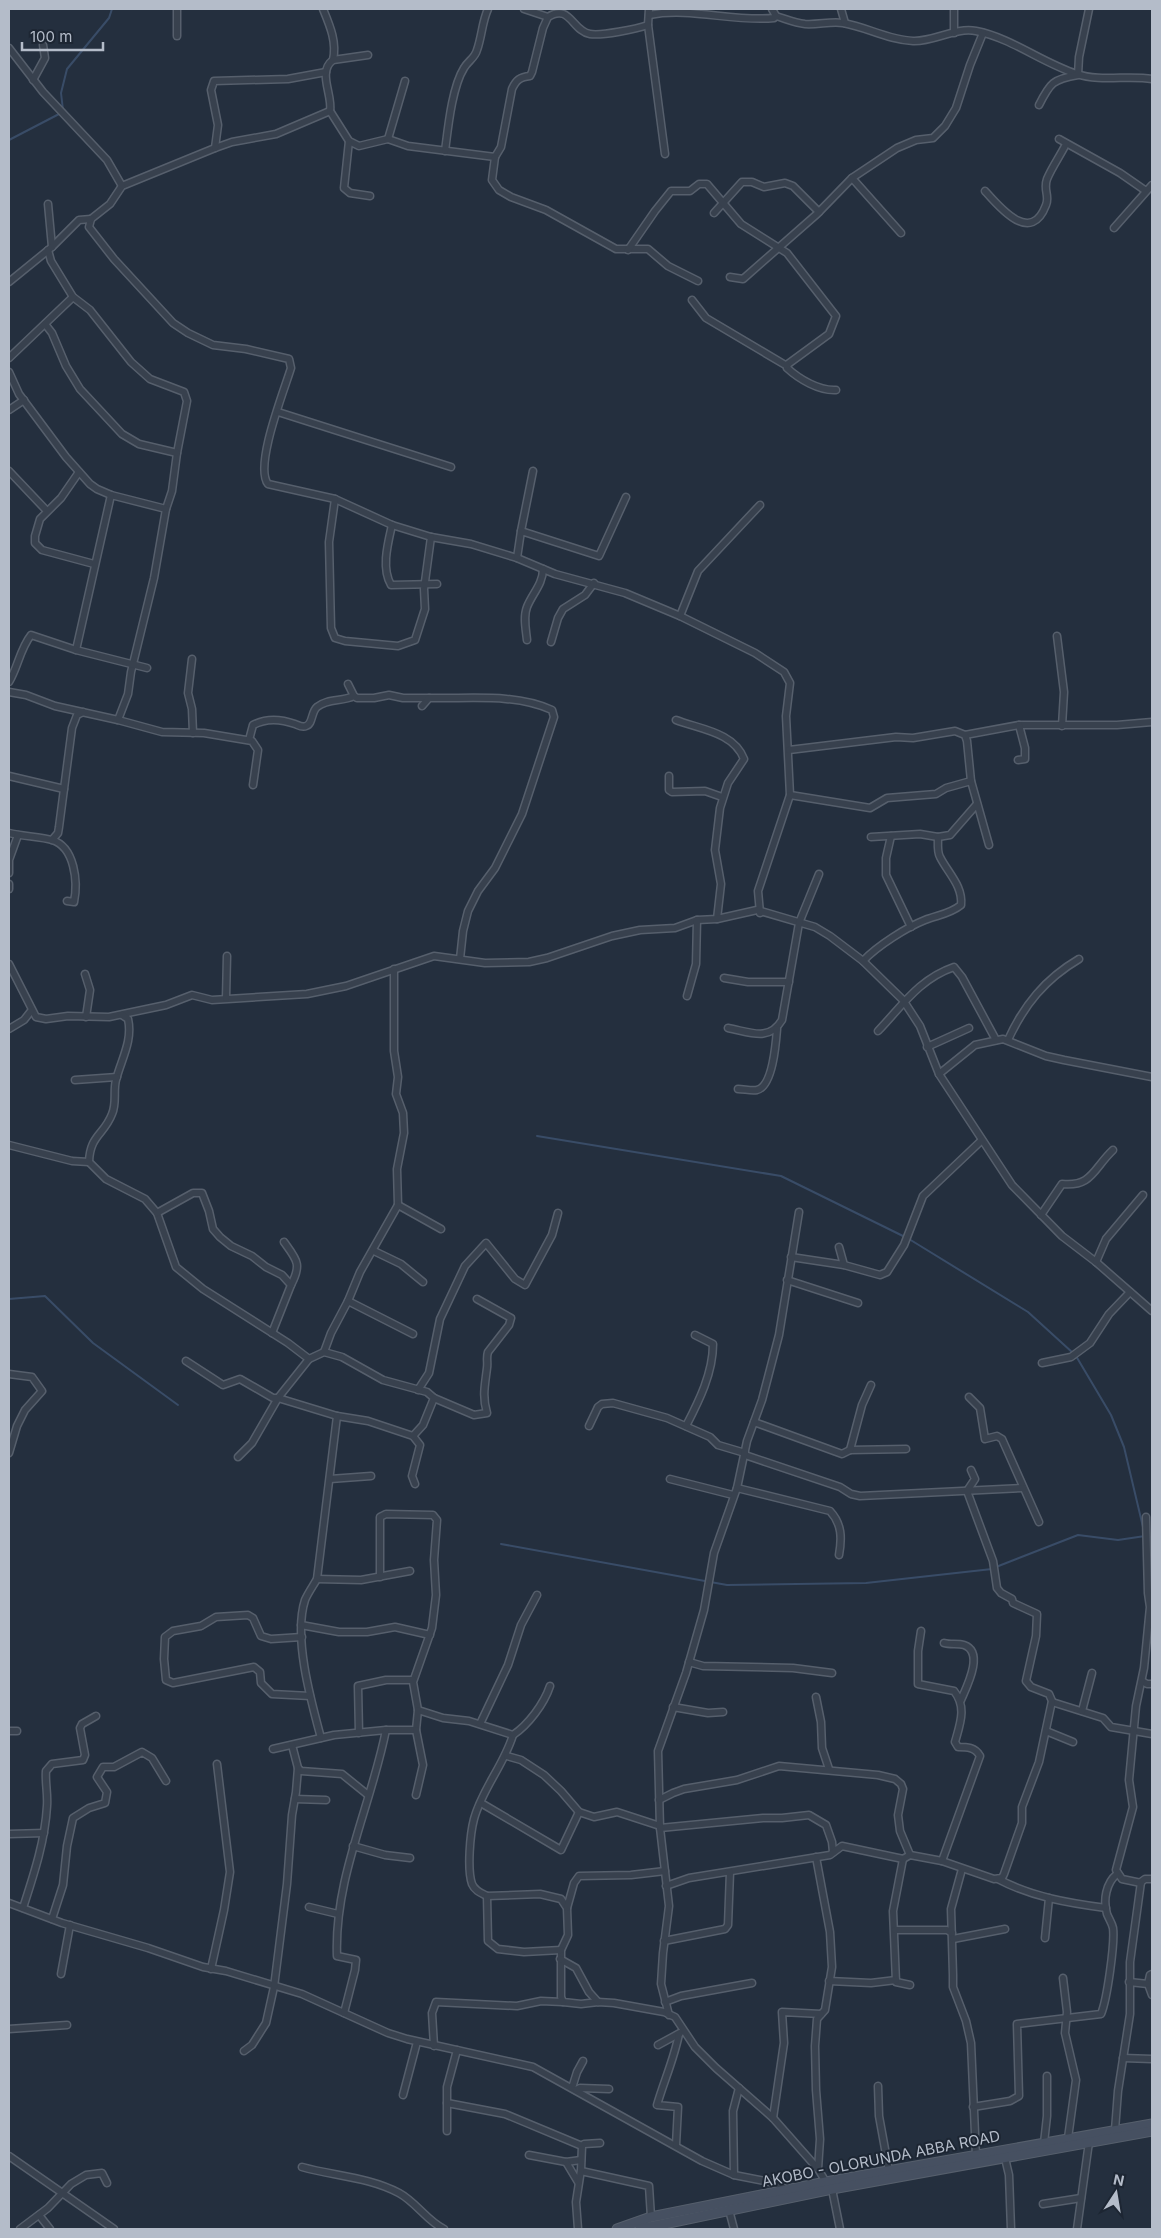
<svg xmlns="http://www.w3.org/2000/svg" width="1161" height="2238" font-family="Inter,sans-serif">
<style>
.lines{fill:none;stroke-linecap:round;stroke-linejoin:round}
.stream{stroke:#394c67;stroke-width:2}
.minor-casing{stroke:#565f6c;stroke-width:9}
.secondary-casing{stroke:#565f6c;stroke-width:11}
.minor{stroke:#38414e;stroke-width:6}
.secondary{stroke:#465061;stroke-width:9}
.labels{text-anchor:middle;stroke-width:4;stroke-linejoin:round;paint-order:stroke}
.street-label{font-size:15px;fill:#b4bcc9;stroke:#1d2633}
</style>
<rect width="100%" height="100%" fill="#242f3e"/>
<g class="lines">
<g class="stream">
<polyline points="63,110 61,93 67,69 109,18 112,9"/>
<polyline points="9,140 61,113"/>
<polyline points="537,1136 781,1176 905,1237"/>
<polyline points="909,1239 1028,1312 1073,1353"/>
<polyline points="9,1299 45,1296 93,1343 178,1405"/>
<polyline points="1076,1356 1111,1415 1124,1447 1143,1527"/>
<polyline points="501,1544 727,1585 866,1583 992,1569"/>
<polyline points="996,1567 1078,1535 1118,1540 1145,1536"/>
</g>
<g class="minor-casing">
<g id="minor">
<polyline points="177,9 177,36"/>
<path d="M323 9C330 26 337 42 333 60"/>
<polyline points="524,9 548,17"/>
<path d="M649 9 648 25C636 29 602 36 590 34 572 31 570 3 548 17L543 28 532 72 530 76C520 77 516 80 512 89L501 147 495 157 408 146 388 139 359 146 349 141 330 111 276 134 232 142 215 148 122 186 110 204 91 219 89 227 114 259 173 323 188 333 213 345 246 349 289 359 291 368C284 391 254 466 268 484L335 499 392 525 431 537 471 544 517 558 555 574 625 593 680 616 755 653 784 672 790 683 786 716 790 795 758 891 760 913"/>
<path d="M772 9 776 16C786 19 795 23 805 24 818 25 831 21 843 23 867 27 888 40 913 41 934 42 955 27 976 31 1012 38 1042 63 1077 74 1100 82 1128 75 1152 79"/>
<polyline points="841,9 845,23"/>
<path d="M649 15C691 7 732 22 774 18L776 16"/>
<polyline points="648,25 665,154"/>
<polyline points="954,33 954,9"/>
<polyline points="9,48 43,92 107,160 122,186"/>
<polyline points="33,80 45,58 43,45"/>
<path d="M1039 105C1050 83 1053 79 1078 75L1079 57 1089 9"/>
<path d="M330 111C333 95 317 72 333 60L368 55"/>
<polyline points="388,139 405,81"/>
<polyline points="1059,139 1120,173 1146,191"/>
<polyline points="349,141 344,188 350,193 370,196"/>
<polyline points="215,148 218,125 211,90 214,81 288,79 326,72"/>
<path d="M445 151C448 128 452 87 464 68 468 61 475 58 477 50 482 36 482 22 488 9"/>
<polyline points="495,157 492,180 499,190 511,197 546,210 616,249 648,249 668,266 698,281"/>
<polyline points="852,178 901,233"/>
<path d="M985 191C1000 208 1031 245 1046 205 1050 196 1043 190 1047 179 1052 167 1060 156 1066 144"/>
<polyline points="48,204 52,247"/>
<polyline points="714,213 742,182 752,182 764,187 785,183 793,186 819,212"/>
<polyline points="1114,228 1152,185"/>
<polyline points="48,250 51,261 73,297 90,310 131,362 150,379 184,392 187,401 177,453 172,491 166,509 154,578 131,672 128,694 118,720"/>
<path d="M628 250 655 211 671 191H690L699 184H707L741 224 787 253 836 316 829 334 788 364 787 368C799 379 819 391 836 390"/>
<polyline points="730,277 743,279 817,214 852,178 897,148 916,140 933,138 945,126 956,108 970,65 983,33"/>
<polyline points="9,282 52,247 79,220 91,219"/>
<polyline points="692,300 706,318 787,366"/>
<polyline points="45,324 52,333 66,366 80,389 122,434 139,444 177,453"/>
<polyline points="9,358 73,297"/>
<polyline points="9,372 19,394 66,457 90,484 97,489 111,495 166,509"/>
<polyline points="9,410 24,400"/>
<polyline points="278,412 451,467"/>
<polyline points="9,471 47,511"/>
<polyline points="79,472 61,498 40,519 35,536 35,543 42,550 94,564"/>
<polyline points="111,495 76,650 147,668"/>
<polyline points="335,499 329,542 331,628 335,638 345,641 398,646 415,640 425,609 424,589 431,537"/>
<path d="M392 525C388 543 381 568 391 585L437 584"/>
<polyline points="521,531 533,471"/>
<polyline points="517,558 521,531 599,556 626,497"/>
<polyline points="680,616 698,571 760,505"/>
<polyline points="1057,636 1064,692 1062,726"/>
<path d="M527 640C526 630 523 617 527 607 532 594 543 584 543 569"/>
<polyline points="551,642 558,618 563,609 585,595 594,583"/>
<polyline points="192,659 188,693 192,709 193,733"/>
<path d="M9 682C18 667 20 649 31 635L76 650"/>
<polyline points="348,684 354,696 357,698 374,698 389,695 403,698 429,698"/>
<polyline points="9,692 26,695 55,706 118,720 162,732 204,733 252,741 258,750 253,785"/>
<path d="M422 706 429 698C470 699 514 693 552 710L554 717 522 814 495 868 478 891 468 911 463 931 460 959"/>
<path d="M676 720C699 729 734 732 744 759L728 783 720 808 715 850 721 884 717 919"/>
<polyline points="965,735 1019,725 1117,725 1152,722"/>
<path d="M249 740 253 725C266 718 281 719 295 724 298 725 302 728 306 726 313 724 311 712 317 707 328 698 342 702 354 696"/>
<polyline points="789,750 896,737 913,738 955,731 965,735 967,741 971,781 989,845"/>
<polyline points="1018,760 1025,759 1025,748 1019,725"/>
<polyline points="9,776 64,789"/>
<polyline points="669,776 669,790 672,792 705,791 722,797"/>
<polyline points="790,795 870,808 887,798 936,794 946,788 971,781"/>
<path d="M9 833C21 836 42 837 52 840 75 847 78 882 74 902L67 901"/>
<polyline points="891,836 886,858 886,875 911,927"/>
<polyline points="871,837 920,834 938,837 950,835 977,804"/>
<polyline points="52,840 58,833 59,827 72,728 77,715 83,712"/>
<polyline points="9,873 9,860 18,835"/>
<polyline points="9,884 9,889"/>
<path d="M863 961C877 946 907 927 925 920 938 915 950 914 961 905 963 886 948 873 940 857 937 852 938 843 938 837"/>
<polyline points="9,964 36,1017 46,1019 68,1016 109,1017 166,1005 192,995 212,1000 307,994 346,986 434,956 485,963 529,962 547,958 612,936 640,930 675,928 697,920 717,919 757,910 815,927 830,936 863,961 903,1000 920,1026 939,1074 1012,1185 1062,1236 1096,1262 1152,1311"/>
<polyline points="394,969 394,1051 398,1077 396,1094 403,1113 404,1133 397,1169 398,1205"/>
<polyline points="85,974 90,990 86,1017"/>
<polyline points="724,978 748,982 789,982"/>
<polyline points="687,996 696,964 697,920"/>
<polyline points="226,998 227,956"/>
<path d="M122 1015 128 1019C133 1041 121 1060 116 1080 113 1091 117 1103 112 1114 104 1135 90 1135 89 1162L106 1179 145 1199 157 1213 176 1267 203 1289 288 1343 309 1359 278 1398 337 1416 368 1421 413 1436 420 1445 412 1476 415 1484"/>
<path d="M728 1028C750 1032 769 1042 782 1020L799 923 819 874"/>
<polyline points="9,1029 24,1020 31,1011"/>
<path d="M878 1031C902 1006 919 979 954 967L962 977 996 1040"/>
<path d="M1008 1040C1024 1005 1045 979 1079 959"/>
<polyline points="927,1047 969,1028"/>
<polyline points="939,1074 975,1045 1003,1039 1046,1056 1064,1060 1152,1077"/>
<polyline points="75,1080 117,1077"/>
<path d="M738 1089C744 1089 751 1091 757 1090 773 1086 776 1042 777 1029"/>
<polyline points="9,1145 72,1161 89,1162"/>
<polyline points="157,1213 193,1193 202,1193 209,1211 213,1229 220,1237 231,1246 252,1256 266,1267 282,1275 291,1285 272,1333"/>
<path d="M1041 1215 1062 1184C1092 1187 1093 1169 1113 1150"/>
<path d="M284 1242C297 1260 302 1264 291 1285"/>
<polyline points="839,1247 844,1265 880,1275 887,1272 904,1245 923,1196 982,1140"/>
<polyline points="374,1251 401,1264 423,1282"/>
<polyline points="791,1257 844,1265"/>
<polyline points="1096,1262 1106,1239 1143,1195"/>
<polyline points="787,1280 858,1303"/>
<polyline points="348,1301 360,1272 398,1205 441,1229"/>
<polyline points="324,1352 331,1333 348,1301 413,1334"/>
<polyline points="309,1359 324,1352 342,1357 383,1380 427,1392 434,1398 423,1425 413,1436"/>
<polyline points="186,1361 223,1385 240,1379 273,1398 278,1398 252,1443 238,1457"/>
<polyline points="1042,1363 1071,1357 1090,1343 1109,1314 1130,1292"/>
<polyline points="9,1374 32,1377 42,1391 25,1410 17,1426 9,1453"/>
<polyline points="418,1390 429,1373 440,1319 465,1266 486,1243 515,1279 525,1285 552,1235 558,1213"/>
<polyline points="969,1397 980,1408 985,1439 997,1436 1002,1439 1039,1522"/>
<path d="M434 1398 474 1415 487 1413C482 1396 485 1385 487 1368 488 1362 486 1358 488 1352L509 1325 511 1318 477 1299"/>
<polyline points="754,1422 842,1454 850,1450 906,1449"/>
<polyline points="589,1426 598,1407 602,1404 613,1403 667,1418 710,1437 718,1445 745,1453"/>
<path d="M686 1426C699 1401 713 1373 713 1344L695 1335"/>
<polyline points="850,1450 862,1405 871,1385"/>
<polyline points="745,1455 840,1487 851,1494 860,1496 1023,1488"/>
<polyline points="330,1479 371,1476"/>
<polyline points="670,1479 733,1495"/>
<path d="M737 1488 830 1511C842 1524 842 1538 839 1555"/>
<path d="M380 1577V1517L386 1514 433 1515 437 1520 434 1560 436 1595 432 1628 413 1682 418 1710 443 1718 469 1721 513 1735C504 1765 482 1789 474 1819 470 1834 467 1870 472 1884 475 1891 481 1893 487 1896L540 1894 561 1899 567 1908 568 1935 561 1950V1997L563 2002 581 2004 598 2002 614 2003 664 2012 675 2017 695 2047 716 2068 773 2118 818 2169 826 2182"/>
<polyline points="317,1579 361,1580 410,1571"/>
<polyline points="301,1625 339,1632 367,1632 395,1627 430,1635"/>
<path d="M921 1631 918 1651V1684L954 1691C967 1707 960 1724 955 1742L958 1747C967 1747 975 1747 980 1756L942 1861"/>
<polyline points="302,1637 271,1639 261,1636 253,1618 248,1615 216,1617 201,1626 173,1631 165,1637 164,1659 166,1680 173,1683 254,1667 260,1672 261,1683 272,1694 310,1696"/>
<path d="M944 1643C950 1645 958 1643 964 1645 985 1652 966 1688 961 1700"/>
<polyline points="689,1662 703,1666 793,1668 832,1673"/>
<polyline points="1142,1681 1147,1684 1152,1684"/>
<polyline points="816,1697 821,1722 822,1748 829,1769"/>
<polyline points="1052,1702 1103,1718 1111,1727 1152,1734"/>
<polyline points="673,1707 708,1713 723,1712"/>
<polyline points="1082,1711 1092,1673"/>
<polyline points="480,1724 508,1665 521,1625 537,1595"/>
<polyline points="9,1731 17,1731"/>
<polyline points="1046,1731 1073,1742"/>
<polyline points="359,1733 358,1686 386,1680 413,1680"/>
<path d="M513 1735C528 1725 544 1704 550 1686"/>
<path d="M321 1738C311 1701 293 1637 305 1600 308 1593 313 1586 317 1579L337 1416"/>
<polyline points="273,1749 334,1735 386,1730 416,1730 418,1710"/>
<polyline points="507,1756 521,1760 544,1775 561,1791 579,1812 594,1817 617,1812 660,1826"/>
<polyline points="298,1768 301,1771 342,1774 368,1795"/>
<polyline points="416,1795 423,1765 416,1730"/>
<polyline points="295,1799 326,1800"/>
<polyline points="659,1800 673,1793 684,1789 737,1780 779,1766 878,1775 895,1779 901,1784 903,1789 898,1815 900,1831 910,1855"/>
<polyline points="481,1803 561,1850 579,1812"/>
<polyline points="660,1828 763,1818 782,1818 809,1815 826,1825 832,1842 833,1852"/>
<polyline points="9,1834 44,1833"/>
<polyline points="353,1846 385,1855 410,1858"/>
<polyline points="816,1857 830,1932 832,1967 825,2010 817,2019 815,2046 816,2090 820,2139 818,2169"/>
<polyline points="903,1859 893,1911 896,1982 910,1985"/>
<polyline points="962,1869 951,1909 953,1975 953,1987 966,2021 971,2043 976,2156"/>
<path d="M998 1879C1032 1897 1068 1903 1106 1908"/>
<polyline points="1141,1883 1122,1879 1116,1870 1133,1807 1129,1780 1136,1706 1144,1668 1150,1607 1148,1593 1146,1517"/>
<polyline points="666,1886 689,1878 830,1855 842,1846 903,1859 910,1855 942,1861 994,1879 1002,1878 1004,1874 1022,1823 1022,1807 1039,1762 1052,1701 1049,1694 1031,1687 1026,1681 1036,1636 1037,1614 1013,1603 1012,1599 1001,1593 997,1588 993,1561 967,1491 975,1479 971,1470"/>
<polyline points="487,1896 488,1941 498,1949 524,1952 561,1950"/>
<polyline points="9,1903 62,1923 148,1948 203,1967 226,1971 302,1994 388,2033 407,2039 533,2067 702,2161 734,2175 775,2183 789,2191"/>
<polyline points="309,1907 338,1914"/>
<path d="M23 1908C34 1874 45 1841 47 1806 48 1794 45 1782 46 1771L52 1764 83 1760 85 1755 80 1728 82 1724 96 1716"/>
<polyline points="567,1908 574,1883 579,1876 631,1875 665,1871"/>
<polyline points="52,1919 63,1885 67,1846 73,1818 89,1808 105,1803 107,1792 97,1777 103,1767 114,1767 142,1752 152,1758 166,1781"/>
<polyline points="895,1930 947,1930 952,1933"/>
<polyline points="1045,1938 1049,1898"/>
<polyline points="953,1939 1005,1929"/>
<polyline points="664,1941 725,1929 728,1925 730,1872"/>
<polyline points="560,1959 576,1968 589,1992 598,2002"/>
<polyline points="211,1969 224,1910 230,1872 217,1764"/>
<polyline points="61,1974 70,1925"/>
<polyline points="1152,1974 1150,1975 1148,1984 1152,1995"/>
<polyline points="1063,1978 1067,2012 1065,2033 1076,2080 1068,2138"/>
<polyline points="829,1981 871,1983 896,1980"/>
<polyline points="1129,1982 1148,1984"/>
<polyline points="665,2002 681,1996 752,1983"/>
<path d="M344 2013 355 1970 356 1960 337 1956C334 1878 371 1806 386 1730"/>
<polyline points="669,2015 661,1984 663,1953 669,1906 660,1828 658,1751 686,1673 704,1610 714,1553 737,1488 747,1441 762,1400 779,1335 799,1212"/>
<polyline points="9,2029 67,2025"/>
<polyline points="658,2045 680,2033"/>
<polyline points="434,2046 432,2013 436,2002 517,2006 541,2001 563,2002"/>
<polyline points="244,2051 252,2045 266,2023 274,1987 287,1884 292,1815 296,1792 298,1768 292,1745"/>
<polyline points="1123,2058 1152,2059"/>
<polyline points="878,2086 879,2116 889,2171"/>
<polyline points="572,2088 577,2072 583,2061"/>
<polyline points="576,2090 580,2088 609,2089"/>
<polyline points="403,2095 417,2042"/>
<polyline points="447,2103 505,2114 582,2146"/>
<path d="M973 2107 1010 2101 1019 2096 1017 2024 1101 2014C1107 2000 1115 1943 1113 1928 1112 1923 1109 1919 1107 1914 1103 1900 1106 1883 1117 1874"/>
<polyline points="773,2118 784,2043 782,2012 821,2014"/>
<polyline points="1115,2130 1118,2091 1130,2014 1130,1962 1141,1882 1145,1879 1152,1879"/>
<polyline points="447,2131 447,2087 457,2050"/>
<polyline points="1044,2143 1047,2116 1047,2076"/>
<path d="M676 2145 678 2107 657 2105C664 2081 674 2059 679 2034"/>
<polyline points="529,2155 566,2162 581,2160"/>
<polyline points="9,2156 114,2229"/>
<polyline points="1005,2158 1009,2175 1011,2229"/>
<polyline points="566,2162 578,2182"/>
<path d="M302 2167C334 2176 369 2177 399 2193 416 2202 427 2221 444 2229"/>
<polyline points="581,2171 649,2186 651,2217"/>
<polyline points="734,2175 733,2111 739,2088"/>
<polyline points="832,2189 840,2229"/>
<polyline points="1043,2204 1081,2198"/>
<polyline points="729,2210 734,2229"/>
<polyline points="39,2215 50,2229"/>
<polyline points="20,2229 48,2208 71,2184 86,2175 102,2173 107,2183"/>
<polyline points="578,2229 576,2202 581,2170 582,2146 584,2144 600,2143"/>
<polyline points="1077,2229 1089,2142"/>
</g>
</g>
<g class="secondary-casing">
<g id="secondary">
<polyline points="617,2229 651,2217 826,2182 1152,2124"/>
<polyline points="640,2229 832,2189 1152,2131"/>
</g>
</g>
<use href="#minor" class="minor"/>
<use href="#secondary" class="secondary"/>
</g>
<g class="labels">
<g class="street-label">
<text transform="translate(881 2159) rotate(-11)" y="5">AKOBO - OLORUNDA ABBA ROAD</text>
</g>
</g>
<rect width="1161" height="2238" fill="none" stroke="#b4bcc9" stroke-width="20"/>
<g transform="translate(1116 2193) rotate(12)" stroke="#1d2633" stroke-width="4" paint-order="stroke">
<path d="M0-4L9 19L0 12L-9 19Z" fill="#b4bcc9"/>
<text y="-8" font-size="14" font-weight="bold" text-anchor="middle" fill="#b4bcc9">N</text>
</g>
<path d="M22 42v8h81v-8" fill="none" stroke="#b4bcc9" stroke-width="2.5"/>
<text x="30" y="42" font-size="15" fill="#b4bcc9" stroke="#1d2633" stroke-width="4" paint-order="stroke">100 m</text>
</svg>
